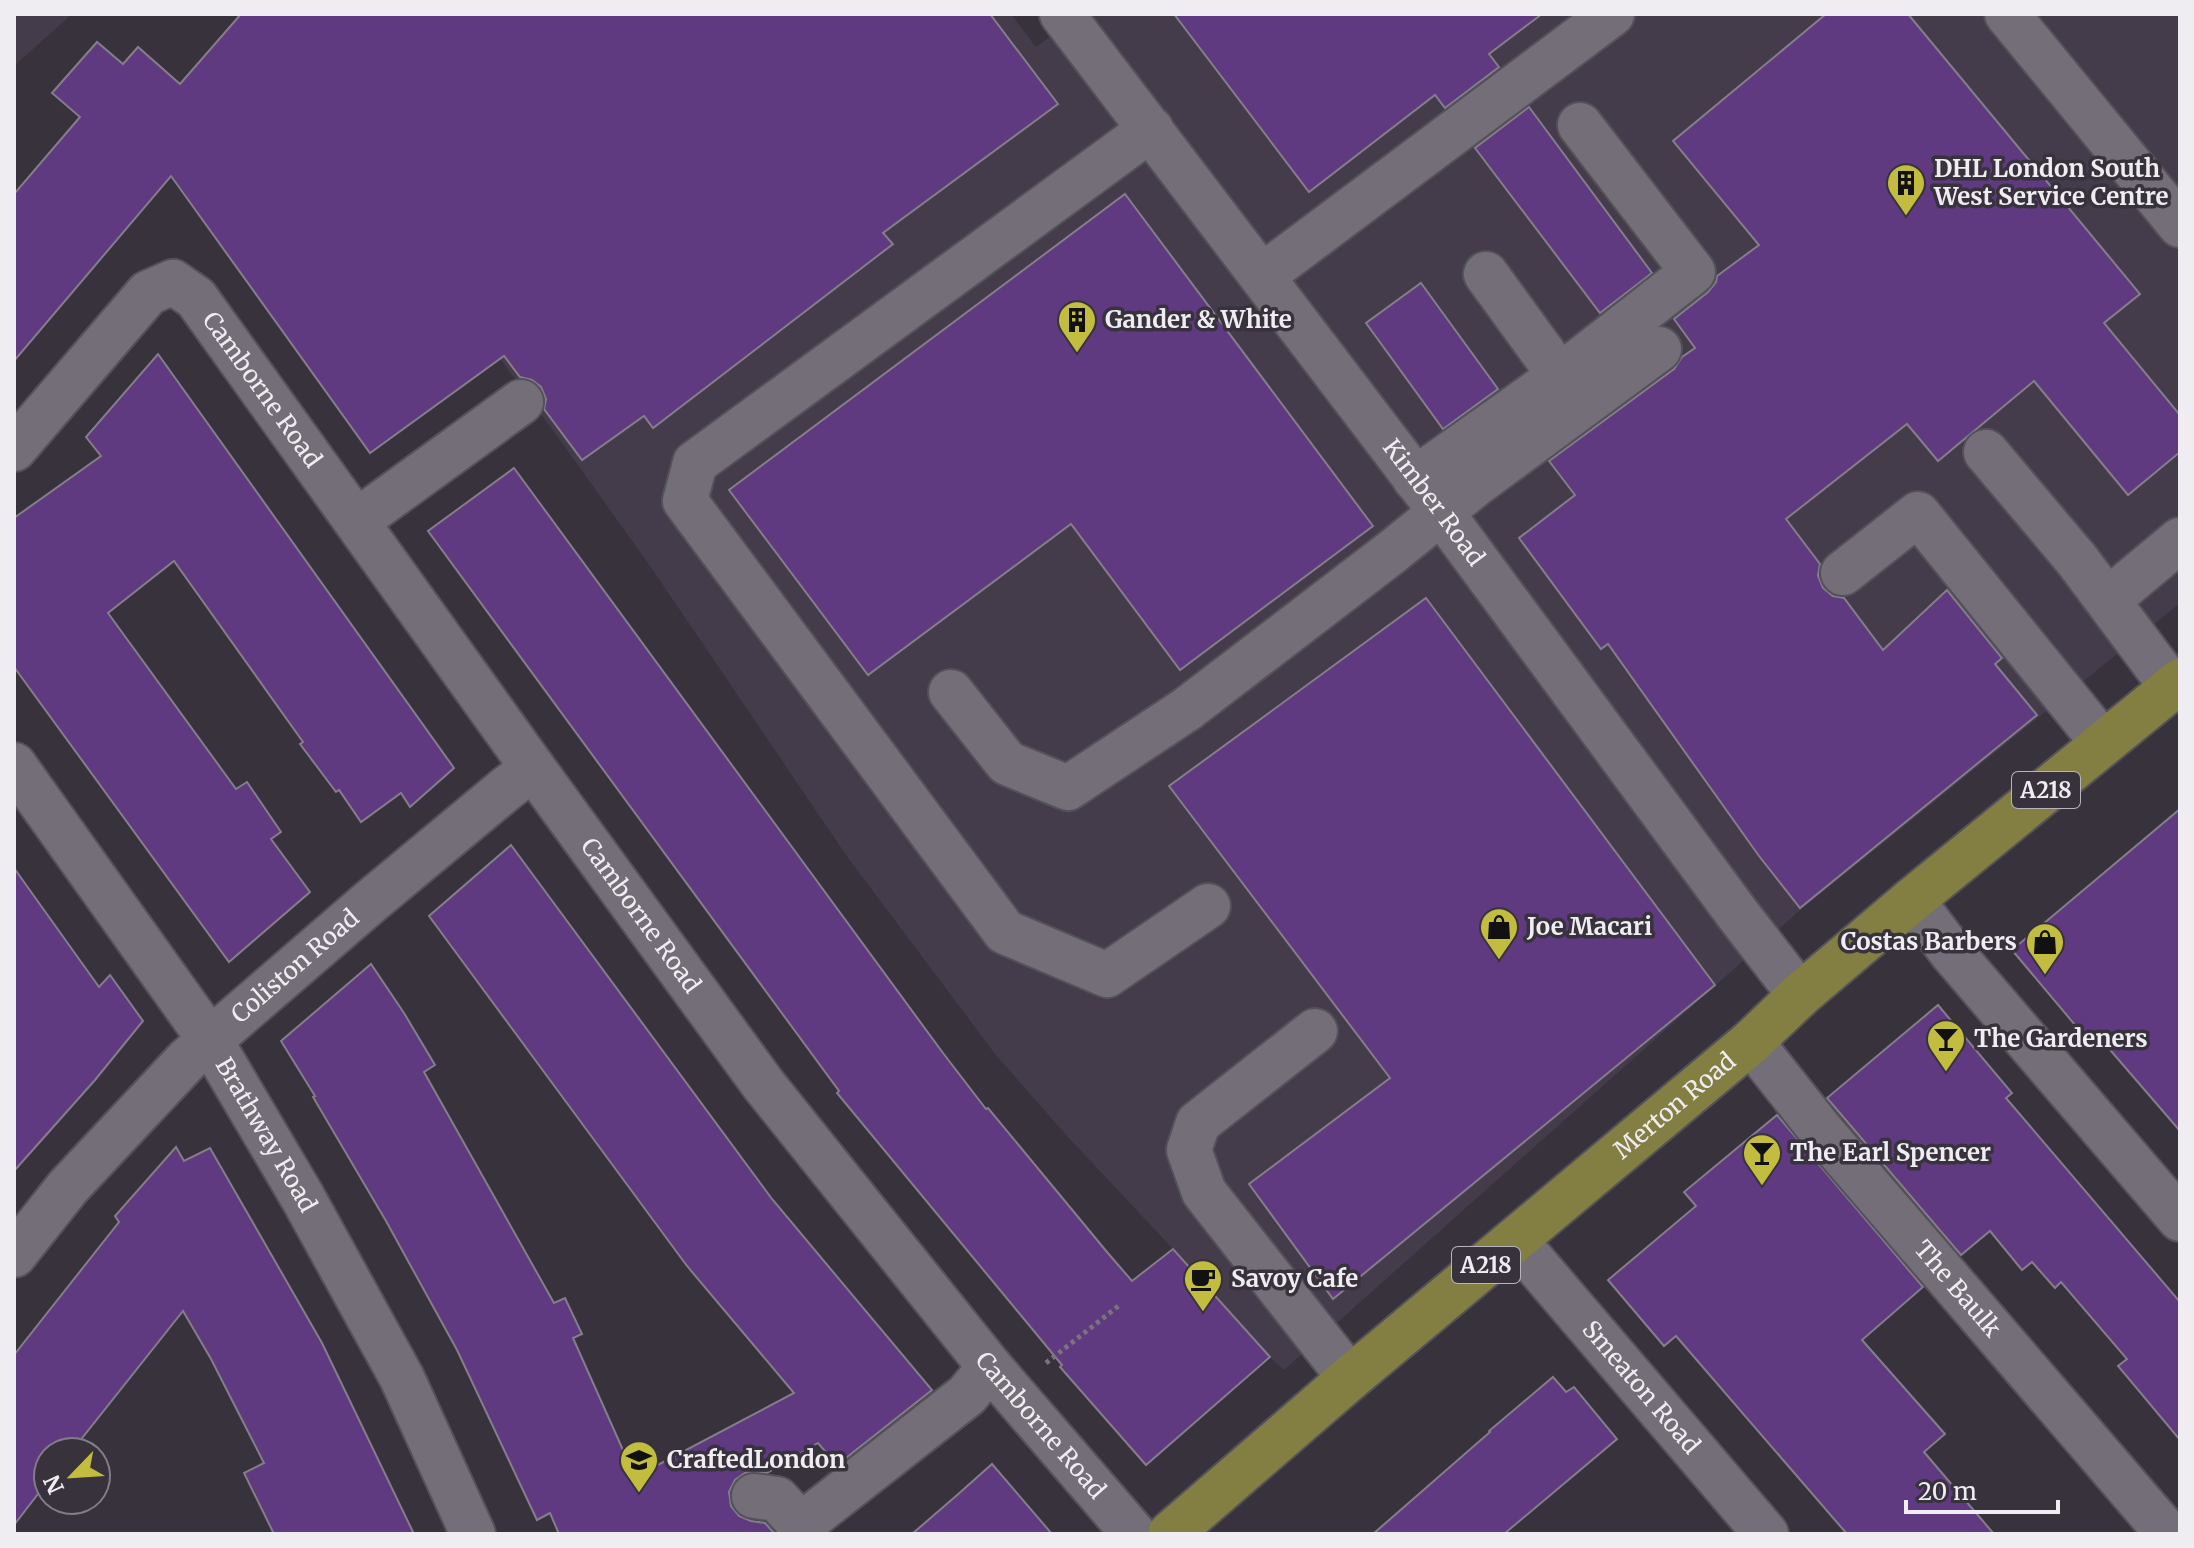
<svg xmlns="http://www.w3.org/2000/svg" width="2194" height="1548" font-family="Merriweather,serif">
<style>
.built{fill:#443c4a}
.building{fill:#603a80;stroke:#837e89;stroke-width:2}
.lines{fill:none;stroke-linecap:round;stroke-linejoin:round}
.minor-casing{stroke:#545159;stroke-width:48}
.major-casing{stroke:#545159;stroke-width:48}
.path{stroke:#78737c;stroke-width:5;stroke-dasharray:4 4;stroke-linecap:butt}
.minor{stroke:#736e78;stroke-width:44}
.major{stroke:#837e41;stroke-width:44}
.labels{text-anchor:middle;stroke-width:7;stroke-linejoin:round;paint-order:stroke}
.shield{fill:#37323c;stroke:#b8b4bb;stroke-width:2}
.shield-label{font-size:22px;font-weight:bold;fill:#efecf2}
.poi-label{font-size:24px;font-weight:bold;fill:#efecf2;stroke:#37323c;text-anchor:start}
.street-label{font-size:24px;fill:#efecf2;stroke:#37323c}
</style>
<rect width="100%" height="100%" fill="#37323c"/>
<g class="built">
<polygon points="14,14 72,14 14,66"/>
<polygon points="234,14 1011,14 1036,47 1081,14 2180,14 2180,603 1798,912 1284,1370 1270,1357 1173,1249 1068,1137 995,1054 846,855 650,566 565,447 319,113"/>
</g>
<g class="building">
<polygon points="241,14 990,14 1058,104 883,233 893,244 653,428 644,416 582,460 544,409 546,399 541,387 532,380 520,377 504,356 370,453 171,176 14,361 14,194 80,117 52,93 97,42 123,64 138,47 180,84"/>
<polygon points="1174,14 1542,14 1489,54 1499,67 1445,108 1435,95 1309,192"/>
<polygon points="1826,14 1908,14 2140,294 2104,323 2180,415 2180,452 2128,495 2034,381 1938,461 1907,424 1786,519 1820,564 1818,576 1823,588 1833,596 1844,598 1883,650 1947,590 2002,658 1995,664 2037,715 1800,908 1759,856 1608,644 1601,649 1519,538 1575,495 1549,461 1674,369 1682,357 1695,348 1674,319 1708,292 1716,282 1717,276 1759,245 1673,141"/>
<polygon points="1529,107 1652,273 1600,313 1475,148"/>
<polygon points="1125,194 1373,526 1180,670 1071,524 868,675 729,490"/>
<polygon points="1421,283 1498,389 1443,429 1366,323"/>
<polygon points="158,354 454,768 410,807 401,793 361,822 339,790 336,792 300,744 303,742 174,561 108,613 236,789 247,782 281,832 271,839 310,892 229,962 14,667 14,518 101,456 86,437"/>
<polygon points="514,468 943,1053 986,1109 988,1108 1107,1252 1132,1281 1173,1249 1270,1357 1146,1465 1060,1367 1062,1365 837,1093 839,1091 428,531"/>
<polygon points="1426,598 1715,985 1333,1299 1249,1184 1390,1078 1169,786"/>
<polygon points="2180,809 2180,1131 2099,1037 2091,1044 2012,950"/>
<polygon points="511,845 772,1199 932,1390 837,1465 818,1443 767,1473 745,1473 735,1480 729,1492 731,1506 739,1516 751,1521 765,1523 775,1534 559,1534 550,1513 537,1520 457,1350 386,1221 313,1097 315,1096 281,1041 371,964 404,1013 435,1065 424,1072 554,1303 565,1298 582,1334 573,1338 635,1477 794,1393 687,1266 429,916"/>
<polygon points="14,868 99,987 110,975 143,1021 95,1080 14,1171"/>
<polygon points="1938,1005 2012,1093 2006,1098 2180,1302 2180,1440 2118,1366 2127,1359 2061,1282 2055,1288 2032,1262 2022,1270 1990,1231 1961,1255 1827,1098"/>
<polygon points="1777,1115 1923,1287 1862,1340 1945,1434 1924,1452 1994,1534 1847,1534 1676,1336 1664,1346 1608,1280 1696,1206 1684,1192"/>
<polygon points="176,1147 184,1161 210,1148 322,1343 414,1534 274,1534 244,1473 264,1463 211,1359 183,1311 71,1452 48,1452 48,1481 14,1525 14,1355 119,1222 115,1216"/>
<polygon points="1553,1377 1566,1392 1574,1387 1617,1439 1504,1534 1373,1534 1490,1432 1489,1431"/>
<polygon points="992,1464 1052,1534 912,1534 956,1496"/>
</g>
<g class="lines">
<g class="minor-casing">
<g id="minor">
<path id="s1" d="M1062 14 1441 512 1739 916 1800 995"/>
<polyline points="2007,14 2180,225"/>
<polyline points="1151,129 695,463 685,501 1005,932 1107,975 1208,906"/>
<polyline points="1486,274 1560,376"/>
<polyline points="1262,276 1612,14"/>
<path id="s2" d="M14 449 148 293 173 282 196 298 533 768 763 1084 990 1367 1134 1534"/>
<polyline points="1986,452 2077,560 2172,687"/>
<polyline points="1415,479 1560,376 1693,272 1580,125"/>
<polyline points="357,521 521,402"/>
<polyline points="1843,573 1918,514 2103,743"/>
<polyline points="2108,600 2180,540"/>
<polyline points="951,692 1007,763 1068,788 1187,709 1392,552 1476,484 1659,349"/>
<path id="s3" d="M14 765 210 1040 303 1198 402 1378 473 1534"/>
<polyline points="1912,900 1952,953 2180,1219"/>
<polyline points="1315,1031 1198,1123 1189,1150 1204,1192 1350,1378"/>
<path id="s4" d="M1751 1042 1819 1128 2168 1534"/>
<path id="s5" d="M1515 1240 1766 1534"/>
<path id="s6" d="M14 1255 68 1187 187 1060 370 902 507 788 533 768"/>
<polyline points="754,1496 777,1499 801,1525 967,1395 990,1367"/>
</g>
</g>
<g class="major-casing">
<g id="major">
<path id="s7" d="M1170 1534 1350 1378 1751 1042 1800 995 1912 900 2180 681"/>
</g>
</g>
<polyline class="path" points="1046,1363 1121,1304"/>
<use href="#minor" class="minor"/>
<use href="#major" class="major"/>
</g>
<defs>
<g id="building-pin" transform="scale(2)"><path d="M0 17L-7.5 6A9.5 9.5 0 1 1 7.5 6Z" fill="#c3bd3f" stroke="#37323c"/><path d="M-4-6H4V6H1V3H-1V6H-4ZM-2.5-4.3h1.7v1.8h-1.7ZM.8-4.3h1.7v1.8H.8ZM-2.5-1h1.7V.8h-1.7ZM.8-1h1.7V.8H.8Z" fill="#111"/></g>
<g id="shop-pin" transform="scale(2)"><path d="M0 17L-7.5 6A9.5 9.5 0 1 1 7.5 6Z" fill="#c3bd3f" stroke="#37323c"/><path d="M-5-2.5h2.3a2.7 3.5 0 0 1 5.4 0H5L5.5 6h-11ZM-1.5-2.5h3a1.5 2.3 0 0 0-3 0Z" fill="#111"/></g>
<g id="bar-pin" transform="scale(2)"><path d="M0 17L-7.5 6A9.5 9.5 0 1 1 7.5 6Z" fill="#c3bd3f" stroke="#37323c"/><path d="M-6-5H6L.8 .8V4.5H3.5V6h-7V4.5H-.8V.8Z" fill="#111"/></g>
<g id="cafe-pin" transform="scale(2)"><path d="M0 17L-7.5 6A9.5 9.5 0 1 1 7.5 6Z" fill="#c3bd3f" stroke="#37323c"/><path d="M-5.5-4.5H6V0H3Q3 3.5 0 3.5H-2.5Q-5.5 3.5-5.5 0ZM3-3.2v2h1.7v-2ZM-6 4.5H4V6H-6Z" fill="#111"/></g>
<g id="school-pin" transform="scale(2)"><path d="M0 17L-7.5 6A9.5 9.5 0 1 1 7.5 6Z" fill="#c3bd3f" stroke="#37323c"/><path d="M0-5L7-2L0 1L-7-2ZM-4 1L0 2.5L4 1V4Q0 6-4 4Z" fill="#111"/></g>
</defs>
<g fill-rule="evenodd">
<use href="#building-pin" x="1906" y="183"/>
<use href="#building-pin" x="1077" y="320"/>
<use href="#shop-pin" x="1499" y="927"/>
<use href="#shop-pin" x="2045" y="942"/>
<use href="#bar-pin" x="1946" y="1039"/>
<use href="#bar-pin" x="1762" y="1153"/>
<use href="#cafe-pin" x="1203" y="1279"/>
<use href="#school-pin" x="639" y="1460"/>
</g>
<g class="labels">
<g class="shield">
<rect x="2012" y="772" width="68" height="36" rx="6"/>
<rect x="1452" y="1247" width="68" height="36" rx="6"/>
</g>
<g class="shield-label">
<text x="2046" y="798">A218</text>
<text x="1486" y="1273">A218</text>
</g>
<g class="poi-label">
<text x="1934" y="177">DHL London South<tspan x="1934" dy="28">West Service Centre</tspan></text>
<text x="1105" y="328">Gander &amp; White</text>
<text x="1527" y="935">Joe Macari</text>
<text x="2017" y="950" text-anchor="end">Costas Barbers</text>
<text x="1974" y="1047">The Gardeners</text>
<text x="1790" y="1161">The Earl Spencer</text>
<text x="1231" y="1287">Savoy Cafe</text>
<text x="667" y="1468">CraftedLondon</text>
</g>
<g class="street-label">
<text dy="8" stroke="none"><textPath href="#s2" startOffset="374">Camborne Road</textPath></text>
<text dy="8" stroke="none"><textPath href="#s1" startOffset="614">Kimber Road</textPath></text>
<text dy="8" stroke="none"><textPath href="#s2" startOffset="1022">Camborne Road</textPath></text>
<text dy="8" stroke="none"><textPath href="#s6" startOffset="404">Coliston Road</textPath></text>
<text dy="8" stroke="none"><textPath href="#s7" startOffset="662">Merton Road</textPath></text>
<text dy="8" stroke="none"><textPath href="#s3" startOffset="448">Brathway Road</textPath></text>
<text dy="8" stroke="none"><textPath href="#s4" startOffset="322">The Baulk</textPath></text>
<text dy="8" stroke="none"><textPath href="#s5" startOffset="194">Smeaton Road</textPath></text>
<text dy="8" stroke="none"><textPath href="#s2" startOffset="1670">Camborne Road</textPath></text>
</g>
</g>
<rect width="2194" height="1548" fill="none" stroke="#efecf2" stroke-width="32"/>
<g transform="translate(72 1476) rotate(245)"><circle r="38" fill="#37323c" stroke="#817c85" stroke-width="2"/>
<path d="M0-6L14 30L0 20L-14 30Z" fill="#c3bd3f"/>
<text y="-12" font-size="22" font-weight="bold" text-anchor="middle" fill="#efecf2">N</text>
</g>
<path d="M1906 1500v12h152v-12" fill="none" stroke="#efecf2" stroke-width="4"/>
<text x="1918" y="1500" font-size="24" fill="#efecf2" stroke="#37323c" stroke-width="6" paint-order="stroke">20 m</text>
</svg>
